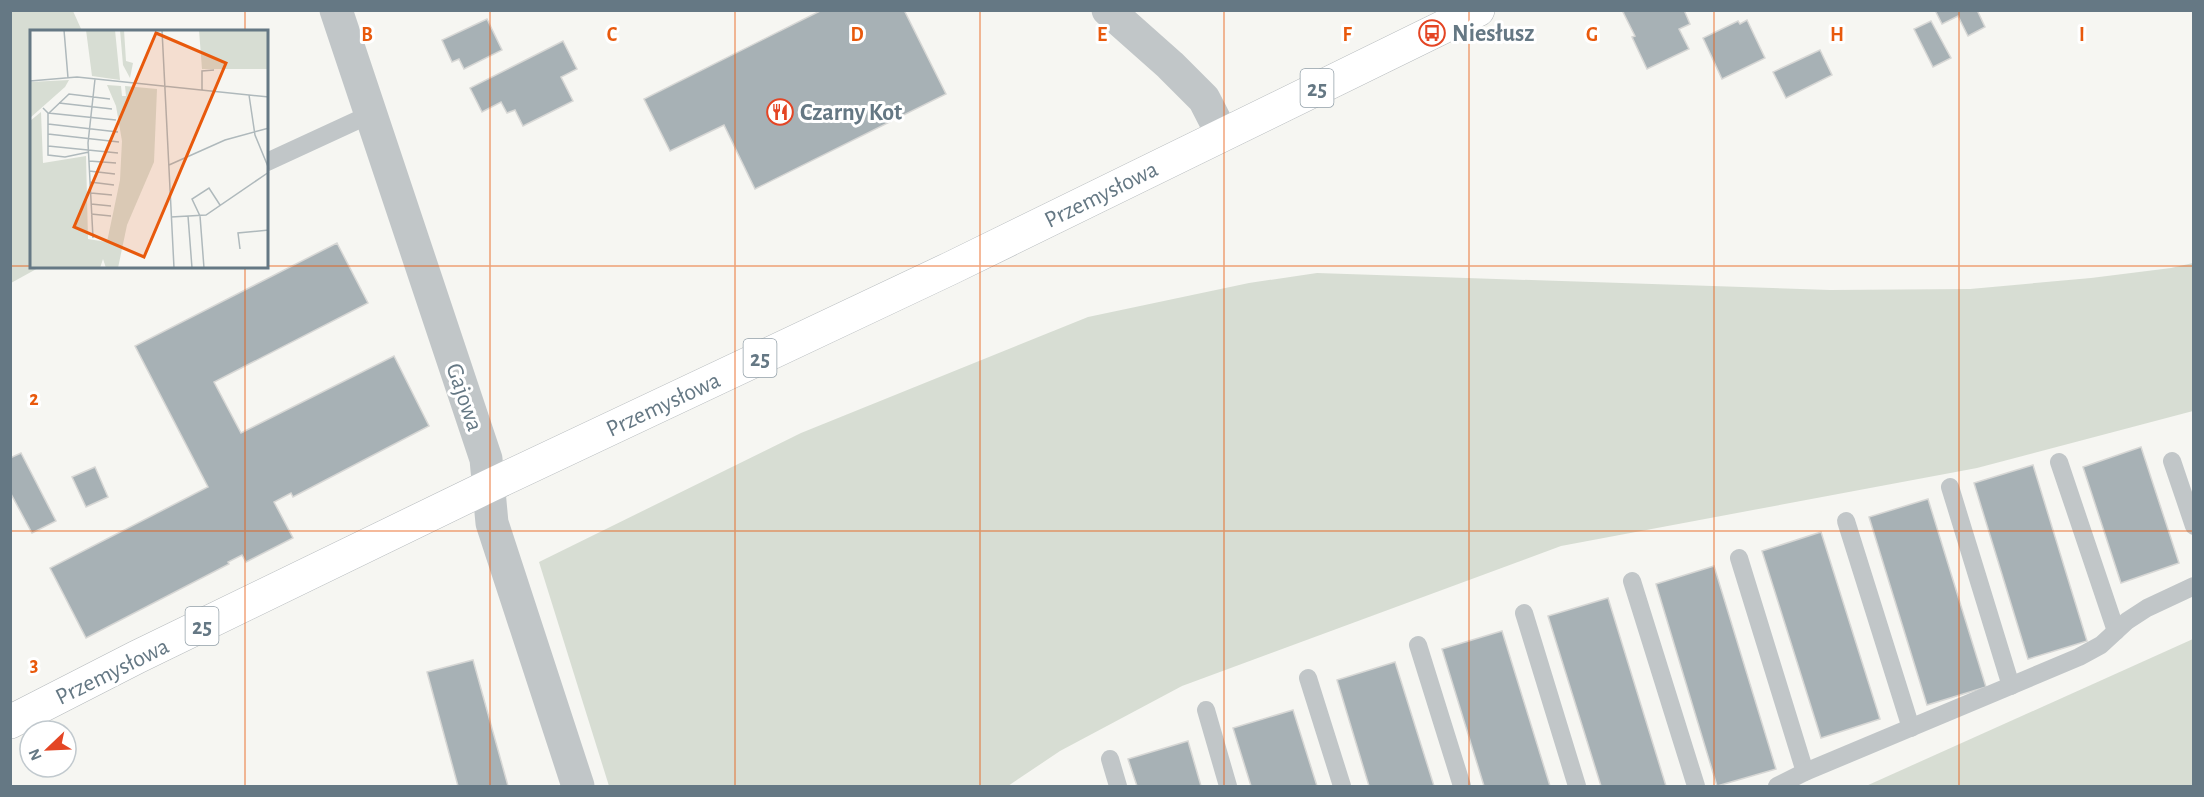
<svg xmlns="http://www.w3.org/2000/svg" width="2204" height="797" font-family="'Alegreya Sans',sans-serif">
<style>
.green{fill:#d7ddd3}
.building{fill:#a7b1b5;stroke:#d7d7d5;stroke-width:1.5}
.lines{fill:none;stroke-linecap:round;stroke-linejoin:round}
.primary-casing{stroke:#b4b9bc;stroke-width:34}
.lane{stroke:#c1c6c8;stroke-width:18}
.street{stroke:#c1c6c8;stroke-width:33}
.primary{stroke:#fff;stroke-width:33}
.grid{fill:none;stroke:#e8590c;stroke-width:1.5;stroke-opacity:0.55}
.labels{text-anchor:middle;stroke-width:6;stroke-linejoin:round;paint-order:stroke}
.shield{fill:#fff;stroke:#93a0a9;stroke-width:1.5}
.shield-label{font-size:22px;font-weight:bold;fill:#657884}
.poi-label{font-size:24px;font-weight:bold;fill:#657884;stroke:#fff;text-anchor:start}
.street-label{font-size:24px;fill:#657884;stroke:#fff}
.inset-road{fill:none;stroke:#afb9bc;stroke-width:1.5}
.view{fill:#e8590c;fill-opacity:0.15;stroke:#e8590c;stroke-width:3}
.inset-edge{fill:none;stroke:#657884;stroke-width:3}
.grid-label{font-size:20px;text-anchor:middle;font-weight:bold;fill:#e8590c;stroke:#fff;stroke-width:6;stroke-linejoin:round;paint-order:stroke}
</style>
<rect width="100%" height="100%" fill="#f6f6f2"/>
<g class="green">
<polygon points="11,10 73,11 82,31 32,32 32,267 40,267 11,283"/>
<polygon points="2193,263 2193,411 1977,468 1561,546 1182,686 1060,751 1008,786 609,786 539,562 801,433 1088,317 1249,283 1317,273 1830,290 1970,289 2091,278 2171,268"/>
<polygon points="2193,639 2193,786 1866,786"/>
</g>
<g class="building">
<polygon points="822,10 904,10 946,94 755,189 724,125 670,151 644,99"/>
<polygon points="1627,10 1684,10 1690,24 1679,29 1689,49 1647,69 1632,37 1635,36 1623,12"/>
<polygon points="1935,10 1977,10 1985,27 1968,36 1958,16 1942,24"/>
<polygon points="487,19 502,50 464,69 459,59 452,62 442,40"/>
<polygon points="1747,20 1765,58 1722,79 1703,38 1738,21 1740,24"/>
<polygon points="1931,21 1951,58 1933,67 1914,29"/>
<polygon points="563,41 577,69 561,77 573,101 523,126 515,110 507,113 501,102 482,112 470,88"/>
<polygon points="1820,50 1832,75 1786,98 1773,72"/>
<polygon points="337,243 368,303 214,382 241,433 394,356 429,426 293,497 291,493 274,502 293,538 246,562 242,555 228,562 229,564 86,638 50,568 208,487 135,346"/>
<polygon points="2141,447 2179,563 2121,583 2083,467"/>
<polygon points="21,453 56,521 32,533 10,492 10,458"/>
<polygon points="2033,465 2087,641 2028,659 1974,483"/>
<polygon points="95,467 108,497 86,507 72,477"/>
<polygon points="1928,499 1986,687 1927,705 1869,517"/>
<polygon points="1821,532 1880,719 1821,738 1762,551"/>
<polygon points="1714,566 1776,769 1717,786 1656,584"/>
<polygon points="1608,598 1666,786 1601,786 1548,616"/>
<polygon points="1502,631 1550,786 1484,786 1442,649"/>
<polygon points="473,660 508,786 458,786 427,672"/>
<polygon points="1395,662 1434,786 1369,786 1337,680"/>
<polygon points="1293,710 1317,786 1251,786 1233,728"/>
<polygon points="1188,741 1201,786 1137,786 1128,759"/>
</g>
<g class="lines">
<g class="primary-casing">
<polyline id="primary" points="10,722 137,657 489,486 951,268 1478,10"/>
</g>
<g class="lane">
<polyline points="267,162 371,114"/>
<polyline points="2172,461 2194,526"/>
<polyline points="2059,462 2116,631"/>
<polyline points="1950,487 2011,686"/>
<polyline points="1846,521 1911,728"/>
<polyline points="1739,558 1805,772"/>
<polyline points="1632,581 1696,786"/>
<polyline points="1524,613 1577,786"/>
<polyline points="1418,645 1462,786"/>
<polyline points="1308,678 1342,786"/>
<polyline points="1206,710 1228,786"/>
<polyline points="1110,759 1118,786"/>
<polyline points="1777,786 1805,772 2079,657 2101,645 2127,621 2147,608 2194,586"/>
</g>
<g class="street">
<polyline points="336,10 486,459 492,523 578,786"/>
<polyline points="1108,10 1170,65 1204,99 1222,134"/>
</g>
<use href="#primary" class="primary"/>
</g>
<path class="grid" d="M245 10V32M490 10V786M735 10V786M980 10V786M1224 10V786M1469 10V786M1714 10V786M1959 10V786M10 266H32M267 266H2194M245 267V786M10 531H2194"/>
<defs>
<g id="bus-ring" transform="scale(1.35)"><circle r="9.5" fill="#fff" stroke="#e44524" stroke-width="1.5"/><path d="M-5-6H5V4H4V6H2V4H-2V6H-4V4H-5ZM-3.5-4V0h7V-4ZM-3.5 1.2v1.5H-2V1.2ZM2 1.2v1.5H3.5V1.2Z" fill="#e44524"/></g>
<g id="restaurant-ring" transform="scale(1.35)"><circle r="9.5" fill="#fff" stroke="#e44524" stroke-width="1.5"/><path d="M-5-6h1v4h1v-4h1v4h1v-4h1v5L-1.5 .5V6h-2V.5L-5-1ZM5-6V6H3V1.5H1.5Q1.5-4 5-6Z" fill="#e44524"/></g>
</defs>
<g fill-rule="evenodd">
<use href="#bus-ring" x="1432" y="33"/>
<use href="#restaurant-ring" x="780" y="112"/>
</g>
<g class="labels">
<g class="shield">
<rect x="1300.5" y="69" width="33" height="38" rx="4.5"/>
<rect x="743.5" y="339" width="33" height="38" rx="4.5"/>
<rect x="185.5" y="607" width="33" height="38" rx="4.5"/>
</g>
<g class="shield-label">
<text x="1317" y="96">25</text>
<text x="760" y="366">25</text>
<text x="202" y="634">25</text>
</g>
<g class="poi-label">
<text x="1452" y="41">Niesłusz</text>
<text x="800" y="120">Czarny Kot</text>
</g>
<g class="street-label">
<text transform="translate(1101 194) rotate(-26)" y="8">Przemysłowa</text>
<text transform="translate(465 397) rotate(71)" y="8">Gajowa</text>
<text transform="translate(663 404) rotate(-25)" y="8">Przemysłowa</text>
<text transform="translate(112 671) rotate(-26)" y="8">Przemysłowa</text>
</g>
</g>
<g transform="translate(30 30)">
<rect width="238" height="238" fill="#f6f6f2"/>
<path d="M56 0H85L90 50 62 46ZM90 0H94L96 31 103 33 100 48 93 35ZM169 0H238V39H172ZM39 50 35 57 0 88V52ZM77 55 91 56 92 66H96L95 56 127 59 124 132 97 195 88 238H76L73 229 70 238H0V91L11 82 13 133 56 126 58 209 77 212 90 150 92 111 86 76Z" fill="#d7ddd3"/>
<path class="inset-road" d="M34 0 38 48M132 0 144 238M0 51 47 47 239 67M172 61V41L184 40M219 65 225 105 239 139M29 73 82 79M13 78 18 83 86 90M18 83V125L35 127 59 122M19 83 39 64 80 69M18 94 88 102M18 104 89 112M18 116 88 123M59 131 86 133M139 135 195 110 239 98M59 141 85 144M60 152 84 155M61 163 82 165M61 174 81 176M61 184 81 186M158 186 162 238M141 187 176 185 239 142M63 208 58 113 65 49M210 219 208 203 239 200M174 238 170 186 162 169 179 158 190 175"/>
<path class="view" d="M126 3 196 33 114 227 44 197Z"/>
<rect width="238" height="238" class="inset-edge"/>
</g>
<g class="grid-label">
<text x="367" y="41">B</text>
<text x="612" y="41">C</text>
<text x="857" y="41">D</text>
<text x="1102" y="41">E</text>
<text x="1347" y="41">F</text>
<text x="1592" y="41">G</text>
<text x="1837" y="41">H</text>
<text x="2082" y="41">I</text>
<text x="34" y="405">2</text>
<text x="34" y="671">3</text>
</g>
<rect width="2204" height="797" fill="none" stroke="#657884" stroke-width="24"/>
<g transform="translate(48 749) rotate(247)"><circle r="28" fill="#ffffff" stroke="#c1c9ce" stroke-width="1.5"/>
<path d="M0-4.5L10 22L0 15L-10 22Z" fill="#e44524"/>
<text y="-9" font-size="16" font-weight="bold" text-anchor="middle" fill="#657884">N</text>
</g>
</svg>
